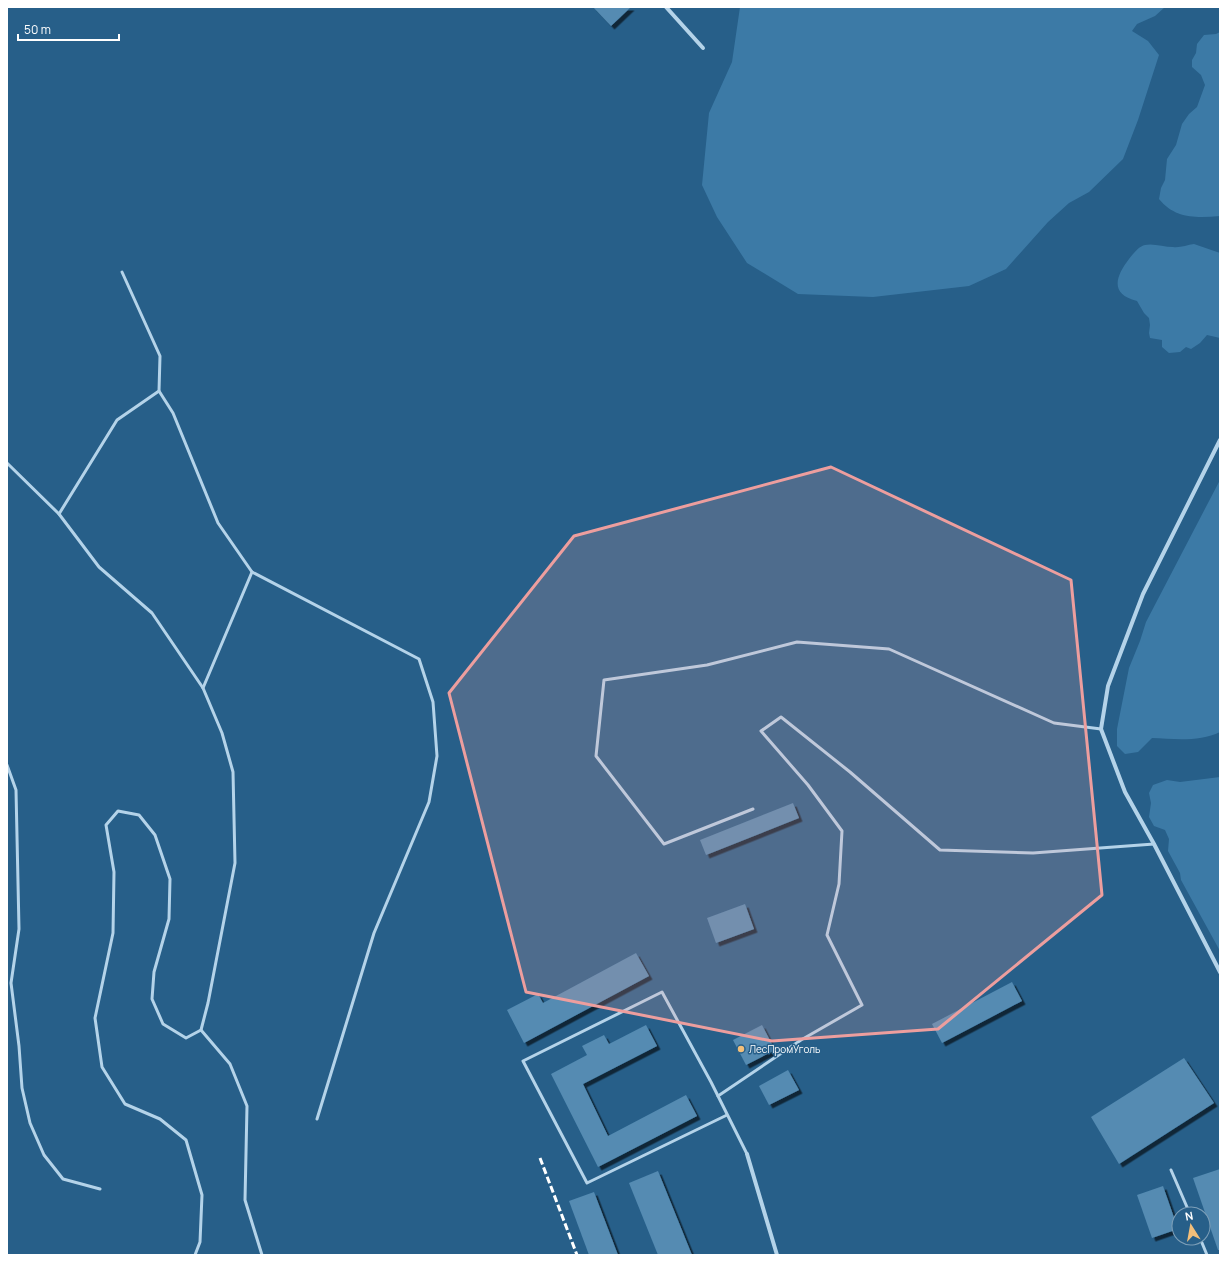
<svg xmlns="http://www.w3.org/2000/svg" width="1227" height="1262" font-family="Manrope,sans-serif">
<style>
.green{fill:#3c7aa6}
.building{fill:#548bb2;filter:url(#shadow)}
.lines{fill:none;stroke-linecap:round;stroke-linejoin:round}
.service{stroke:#b4d3e9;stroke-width:3}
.minor{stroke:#b4d3e9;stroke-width:4}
.rail{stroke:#fff;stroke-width:3;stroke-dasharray:7 3;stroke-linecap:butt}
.marked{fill:#ed9e9e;fill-opacity:0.2;stroke:#ed9e9e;stroke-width:3;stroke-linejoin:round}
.poi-dot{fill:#f2bf7a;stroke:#275f89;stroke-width:1.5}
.labels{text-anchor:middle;stroke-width:3;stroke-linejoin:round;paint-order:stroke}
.poi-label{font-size:10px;fill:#fff;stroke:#275f89;text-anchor:start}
</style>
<defs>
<filter id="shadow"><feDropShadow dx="3.5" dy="3.5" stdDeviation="0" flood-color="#0009"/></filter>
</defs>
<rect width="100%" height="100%" fill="#275f89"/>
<g class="green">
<polygon points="740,7 1165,7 1155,16 1137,24 1132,31 1148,41 1159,55 1138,120 1123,159 1089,192 1069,203 1048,222 1006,269 969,286 873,297 798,294 747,263 717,217 702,185 709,113 732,62"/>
<path d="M1220 32V216C1197 218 1175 219 1159 199L1161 188 1165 180 1167 159 1176 145 1182 124 1189 114 1197 107 1205 85 1201 75 1192 67V60L1196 53 1197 44 1204 35 1216 34Z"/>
<path d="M1194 244 1220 253V338L1207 335 1200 343 1191 349 1186 347 1180 352 1169 353 1162 347V340L1150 338 1149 333 1150 325 1149 318 1144 313 1137 301C1109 294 1116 276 1129 259 1133 254 1139 246 1145 245 1153 243 1164 247 1173 247 1180 248 1187 245 1194 244Z"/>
<path d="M1220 480V732C1200 742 1174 739 1152 738L1138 752 1125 754 1117 746V729L1129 668 1140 641 1146 622Z"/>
<polygon points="1220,777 1220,951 1181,880 1180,873 1168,851 1169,839 1165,830 1154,826 1149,817 1151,803 1149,793 1153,785 1167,780 1180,782"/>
</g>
<g class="building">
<polygon points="593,7 631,7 611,26"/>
<polygon points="793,803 799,818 706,855 700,840"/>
<polygon points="745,904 754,929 716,943 707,918"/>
<polygon points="636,953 649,976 524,1043 507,1010 538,994 543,1003"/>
<polygon points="1012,982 1022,1001 942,1043 932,1024"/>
<polygon points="646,1025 657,1046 583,1084 608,1136 686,1095 697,1116 598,1167 551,1074 587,1055 582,1046 604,1035 609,1044"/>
<polygon points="762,1025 775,1050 746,1065 733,1040"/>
<polygon points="1184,1058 1214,1103 1119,1164 1091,1117"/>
<polygon points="788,1070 799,1090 769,1105 759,1086"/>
<polygon points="1220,1169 1220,1250 1218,1250 1193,1178"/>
<polygon points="658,1171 692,1255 658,1255 629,1183"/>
<polygon points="1163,1186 1178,1229 1152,1238 1137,1195"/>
<polygon points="594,1192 618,1255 589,1255 569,1201"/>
</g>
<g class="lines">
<g class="service">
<polyline points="122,272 160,356 159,391 173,413 218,523 252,572 419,659 433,702 437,756 429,802 374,933 317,1119"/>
<polyline points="7,463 59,514 99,567 152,613 203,688 222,733 233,772 235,863 208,1003 201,1030 186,1038 163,1024 152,999 154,972 169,919 170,879 155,835 139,815 118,811 106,825 114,872 113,933 95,1018 102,1067 125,1104 160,1119 186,1140 202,1195 200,1242 195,1255"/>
<polyline points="59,514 117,420 159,391"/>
<polyline points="203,688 252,572"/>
<polyline points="7,765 16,790 19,929 11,983 19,1046 22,1088 30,1123 44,1155 63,1179 100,1189"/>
<polyline points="753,809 664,844 596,756 604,680 707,665 797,642 889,649 1054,723 1101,729"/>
<polyline points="201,1030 230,1064 247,1106 245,1200 262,1255"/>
<polyline points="718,1096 801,1040 862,1005 827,935 839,884 842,831 808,785 761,731 781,717 850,772 940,850 1033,853 1154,844"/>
<polyline points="727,1115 587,1183 523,1061 662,992 711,1082 747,1154"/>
<polyline points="1171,1170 1190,1214"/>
<polyline points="1200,1238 1207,1255"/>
</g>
<g class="minor">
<polyline points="666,7 703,48"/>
<polyline points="1220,440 1143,594 1108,686 1101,729 1125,792 1154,844 1220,972"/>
<polyline points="747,1154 777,1255"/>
</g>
<polyline class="rail" points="540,1158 577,1255"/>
</g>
<path class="marked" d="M831 467 1071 580 1102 895 938 1029 772 1041 526 992 449 693 574 536Z"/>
<circle class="poi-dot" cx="741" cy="1049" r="4"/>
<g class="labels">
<g class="poi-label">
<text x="749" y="1053">ЛесПромУголь</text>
</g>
</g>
<rect width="1227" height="1262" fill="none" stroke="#ffffff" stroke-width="16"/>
<g transform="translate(1191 1226) rotate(349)"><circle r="19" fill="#275f89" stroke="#7d9fb8"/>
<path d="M0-3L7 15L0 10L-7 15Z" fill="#f2bf7a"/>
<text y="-6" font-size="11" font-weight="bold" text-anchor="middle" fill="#ffffff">N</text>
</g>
<path d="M18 34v6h101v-6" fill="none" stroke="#ffffff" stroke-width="2"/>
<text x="24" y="34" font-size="12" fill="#ffffff" stroke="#275f89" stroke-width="3" paint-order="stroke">50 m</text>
</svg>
